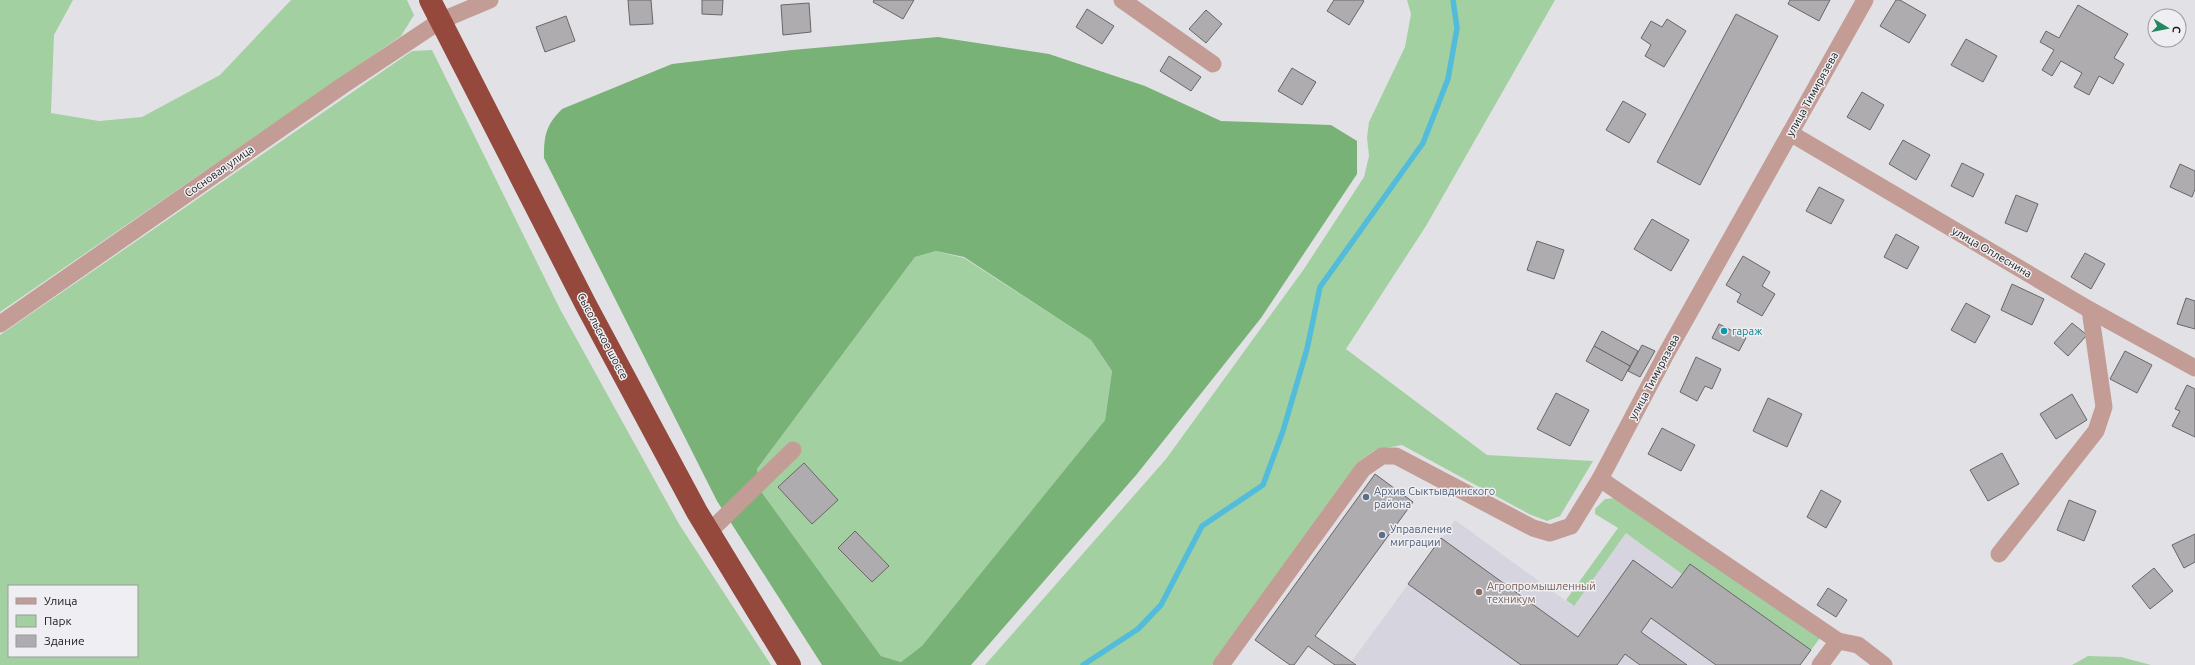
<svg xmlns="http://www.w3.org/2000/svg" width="2195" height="665" font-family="Ubuntu,sans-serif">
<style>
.built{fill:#d5d4df}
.green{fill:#a3d0a0;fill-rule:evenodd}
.forest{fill:#78b276;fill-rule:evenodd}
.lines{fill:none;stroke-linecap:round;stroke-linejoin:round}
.stream{stroke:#53bcda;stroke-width:5.5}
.building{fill:#aeacaf;stroke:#686669}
.minor{stroke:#c39c95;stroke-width:17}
.highway{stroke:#95493d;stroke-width:22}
.culture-dot{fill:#0f9aa8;stroke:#efeff3;stroke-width:1.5}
.service-dot{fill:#5c6f8a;stroke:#efeff3;stroke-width:1.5}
.education-dot{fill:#8d6e63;stroke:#efeff3;stroke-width:1.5}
.labels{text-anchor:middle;stroke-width:3;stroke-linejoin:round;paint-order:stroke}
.street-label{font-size:11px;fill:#1a1a1b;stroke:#efeff3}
.culture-label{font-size:11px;fill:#0d838f;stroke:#efeff3;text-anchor:start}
.service-label{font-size:11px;fill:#4e5e75;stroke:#efeff3;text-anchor:start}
.education-label{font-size:11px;fill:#785e54;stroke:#efeff3;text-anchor:start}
</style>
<rect width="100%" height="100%" fill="#e2e2e6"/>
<polygon class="built" points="1455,520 1573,606 1626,533 1682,574 1690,564 1811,650 1800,665 1349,665"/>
<g class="green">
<polygon points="0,0 73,0 54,35 51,113 99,121 142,117 220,75 291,0 407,0 414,15 401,36 0,312"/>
<polygon points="1407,0 1555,0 1426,226 1346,349 1487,455 1593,461 1560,516 1547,521 1529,514 1402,445 1375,450 1357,463 1212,665 985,665 1166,459 1304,269 1364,177 1369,156 1367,138 1369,122 1405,47 1411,14"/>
<path d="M432 50 560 309 679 524 771 665H0V335L412 51ZM9 586H137V656H9Z"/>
<polygon points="936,251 964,258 1091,340 1112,371 1105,420 922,647 901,662 881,656 760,490 757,469 915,257"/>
<polygon points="1615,498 1820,638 1811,650 1690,564 1682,574 1626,533 1574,606 1566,600 1618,528 1595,514 1595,509 1605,499"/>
<polygon points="2088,656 2121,657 2151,665 2072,665"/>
</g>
<path class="forest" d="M938 37 1049 54 1145 86 1221 121 1331 125 1357 141V174L1261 318 1137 474 971 665H822L717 501 544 158C544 135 546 125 562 109L672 64 792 50ZM936 251 964 257 1091 340 1112 371 1105 420 922 646 901 662 881 656 760 490 757 469 915 257Z"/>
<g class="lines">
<polyline class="stream" points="1083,665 1138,629 1161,605 1202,526 1263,485 1283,431 1307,349 1320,287 1423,143 1448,79 1457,28 1453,0"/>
</g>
<g class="building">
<polygon points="628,0 651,0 653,24 630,25"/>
<polygon points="702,0 723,0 722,15 702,14"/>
<polygon points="874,0 914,0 903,19 873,2"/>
<polygon points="1334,0 1362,0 1364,1 1349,25 1327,11"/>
<polygon points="1790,0 1830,0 1819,21 1788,4"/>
<polygon points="1896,0 1900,0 1926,15 1909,43 1880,26"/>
<polygon points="809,3 811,32 783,35 781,5"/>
<polygon points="2078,5 2128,34 2114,58 2124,64 2113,84 2099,76 2089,95 2074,87 2082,73 2061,61 2052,76 2042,70 2054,50 2040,42 2046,31 2059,38"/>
<polygon points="1087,9 1114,26 1102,44 1076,27"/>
<polygon points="1206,10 1222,24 1206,43 1189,29"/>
<polygon points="1736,14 1778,36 1700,185 1657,162"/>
<polygon points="566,16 575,41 545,52 536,27"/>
<polygon points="1667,19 1686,31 1664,67 1645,56 1651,45 1641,38 1651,21 1662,27"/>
<polygon points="1966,39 1997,56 1983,82 1951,65"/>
<polygon points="1169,56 1201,77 1191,91 1160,71"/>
<polygon points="1292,68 1316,82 1302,105 1278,91"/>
<polygon points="1862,92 1884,105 1870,130 1847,117"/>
<polygon points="1623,101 1646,114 1629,143 1606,130"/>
<polygon points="1903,140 1930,155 1916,180 1889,164"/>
<polygon points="1962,163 1984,174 1973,197 1951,186"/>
<polygon points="2180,164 2195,171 2195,189 2192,197 2170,187"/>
<polygon points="1819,187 1844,200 1831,224 1806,211"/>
<polygon points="2016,195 2038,204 2027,232 2005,223"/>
<polygon points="1652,219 1689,240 1671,271 1634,249"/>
<polygon points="1896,234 1919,247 1907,269 1884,257"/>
<polygon points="1537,241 1564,250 1554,279 1527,270"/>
<polygon points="2085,253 2105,264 2091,289 2071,277"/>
<polygon points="1743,256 1770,272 1762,286 1775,294 1762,316 1737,302 1741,294 1726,285"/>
<polygon points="2012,284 2044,299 2032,325 2001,310"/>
<polygon points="2186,298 2195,301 2195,329 2177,324"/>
<polygon points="1966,303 1990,316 1975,343 1951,330"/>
<polygon points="2072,323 2087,335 2068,356 2054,343"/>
<polygon points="1719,324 1746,338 1739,351 1712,338"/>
<polygon points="1602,331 1638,351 1630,366 1594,346"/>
<polygon points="1642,345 1655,351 1640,377 1628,371"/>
<polygon points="1594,346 1630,366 1622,381 1586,361"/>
<polygon points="2125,351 2152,365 2137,393 2110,379"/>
<polygon points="1696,357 1721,369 1712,389 1705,386 1697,401 1680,392"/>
<polygon points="2187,385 2195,389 2195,437 2172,426 2180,411 2175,409"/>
<polygon points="1556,393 1589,410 1570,446 1537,429"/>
<polygon points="2072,394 2087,420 2056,439 2040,414"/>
<polygon points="1768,398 1802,414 1787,447 1753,431"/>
<polygon points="1662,428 1695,445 1681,471 1648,454"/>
<polygon points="2002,453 2019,484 1988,501 1970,470"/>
<polygon points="804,463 838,500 812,524 778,487"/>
<polygon points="1375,474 1413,502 1315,636 1356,665 1335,665 1308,646 1294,665 1290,665 1255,640"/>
<polygon points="1821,490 1841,501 1826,528 1807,517"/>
<polygon points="2069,500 2096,511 2084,541 2057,530"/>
<polygon points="855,531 889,566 872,582 838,548"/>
<polygon points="2195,534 2195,562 2184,568 2172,545"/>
<polygon points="1441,538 1578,637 1633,560 1672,588 1690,564 1811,650 1800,665 1716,665 1651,618 1641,632 1687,665 1640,665 1625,654 1617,665 1521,665 1408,584"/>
<polygon points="2154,568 2173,591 2150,609 2132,586"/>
<polygon points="1828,588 1847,600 1836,617 1817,605"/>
</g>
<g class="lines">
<g class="minor">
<polyline points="1122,0 1213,64"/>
<polyline points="1790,133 2090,310 2195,368"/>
<polyline points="0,324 342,86 440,21 490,0"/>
<polyline points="1600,479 1838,641 1820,665"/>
<polyline points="709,532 793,450"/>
<polyline points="1999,554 2096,431 2104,407 2090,310"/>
<polyline points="1838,641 1858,645 1884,665"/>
<polyline points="1221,665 1363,469 1382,456 1396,456 1533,528 1550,533 1571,526 1600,479 1666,354 1865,0"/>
</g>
<polyline class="highway" points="430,0 586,305 697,512 790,665"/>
</g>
<circle class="culture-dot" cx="1724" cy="331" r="4"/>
<g class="service-dot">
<circle cx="1366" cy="497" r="4"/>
<circle cx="1382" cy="535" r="4"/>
</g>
<circle class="education-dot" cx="1479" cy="592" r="4"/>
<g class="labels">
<g class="street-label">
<text transform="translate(1812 94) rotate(-61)" y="4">улица Тимирязева</text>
<text transform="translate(219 171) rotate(-35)" y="4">Сосновая улица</text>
<text transform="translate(1992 252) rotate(30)" y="4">улица Оплеснина</text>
<text transform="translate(603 336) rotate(62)" y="4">Сысольское шоссе</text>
<text transform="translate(1654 377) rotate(-62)" y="4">улица Тимирязева</text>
</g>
<g class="culture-label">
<text x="1732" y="335">гараж</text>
</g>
<g class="service-label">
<text x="1374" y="495">Архив Сыктывдинского<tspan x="1374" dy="13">района</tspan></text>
<text x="1390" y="533">Управление<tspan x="1390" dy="13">миграции</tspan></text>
</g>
<g class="education-label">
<text x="1487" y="590">Агропромышленный<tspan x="1487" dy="13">техникум</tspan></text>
</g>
</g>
<rect x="8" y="585" width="130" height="72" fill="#efeff3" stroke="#9a9a9d"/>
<rect x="16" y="598" width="20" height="6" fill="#c39c95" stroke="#9a9a9d"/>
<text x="44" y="605" font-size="12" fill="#1a1a1b">Улица</text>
<rect x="16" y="615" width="20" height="12" fill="#a3d0a0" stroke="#9a9a9d"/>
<text x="44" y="625" font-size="12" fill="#1a1a1b">Парк</text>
<rect x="16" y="635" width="20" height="12" fill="#aeacaf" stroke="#9a9a9d"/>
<text x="44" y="645" font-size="12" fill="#1a1a1b">Здание</text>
<g transform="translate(2167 28) rotate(100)"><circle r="19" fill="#efeff3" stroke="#9a9a9d"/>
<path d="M0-3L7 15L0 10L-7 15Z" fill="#258760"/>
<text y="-6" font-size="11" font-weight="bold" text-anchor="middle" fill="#1a1a1b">С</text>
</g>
</svg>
